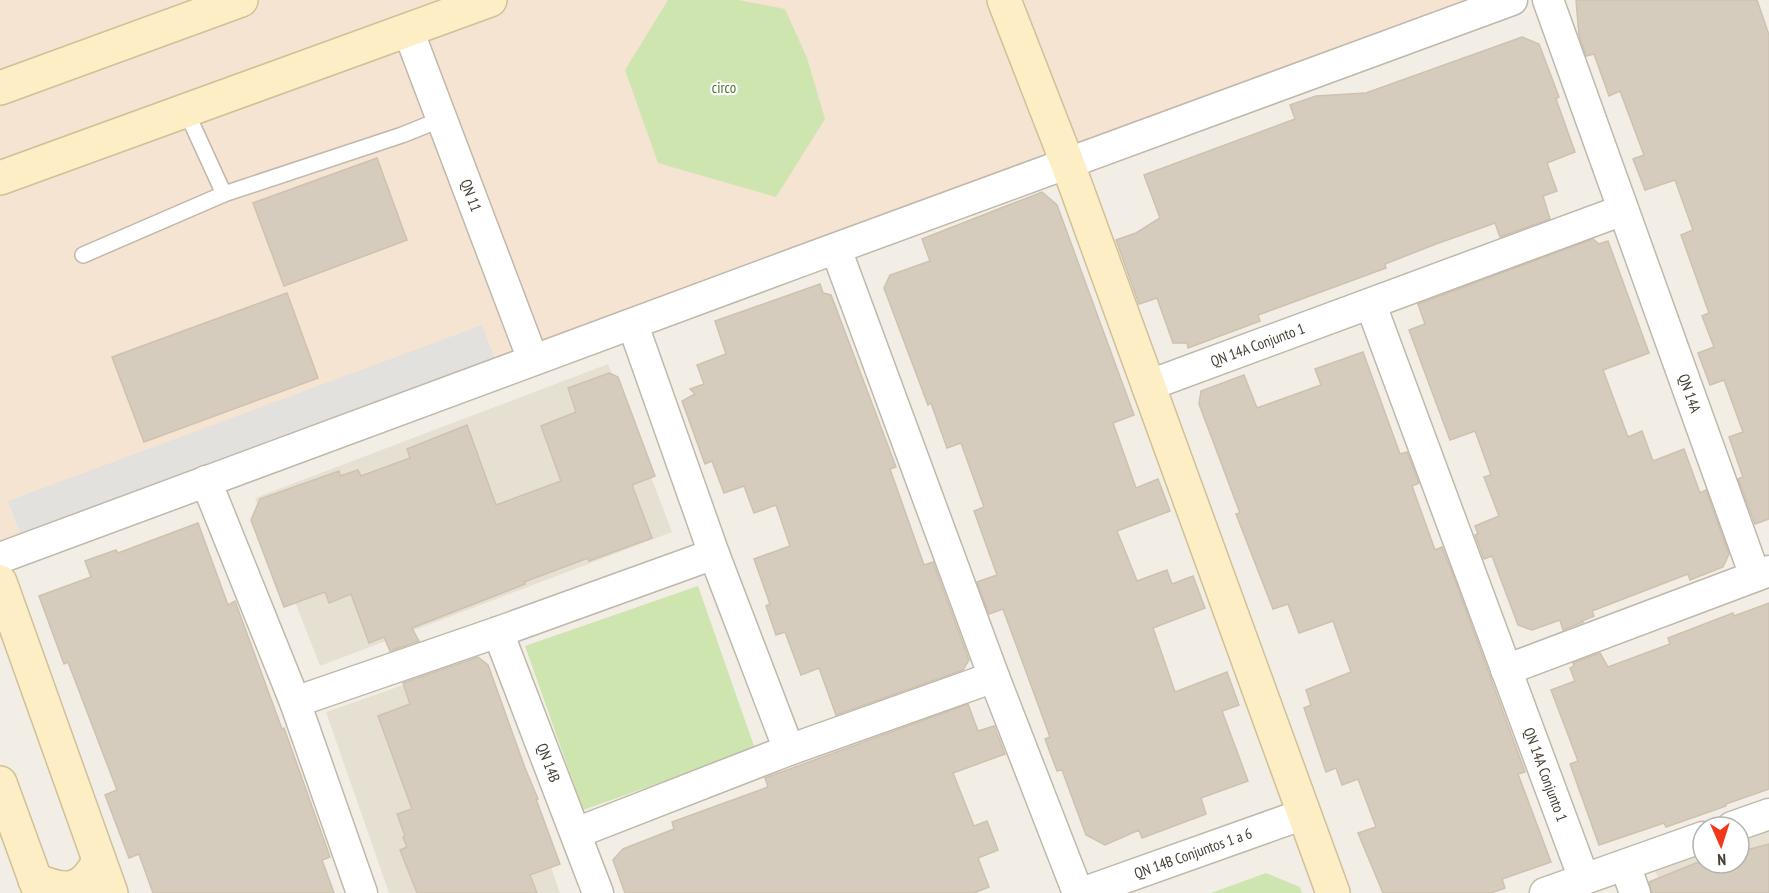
<svg xmlns="http://www.w3.org/2000/svg" width="1769" height="893" font-family="'PT Sans Narrow',sans-serif">
<style>
.residential{fill:#e6e0d3}
.commercial{fill:#f4e4d1}
.green{fill:#cee5af}
.parking{fill:#e3e1dd}
.building{fill:#d6ccbe;stroke:#cec1af;stroke-width:1.5}
.lines{fill:none;stroke-linecap:round;stroke-linejoin:round}
.lane-casing{stroke:#c0b8ab;stroke-width:18}
.street-casing{stroke:#c0b8ab;stroke-width:33}
.secondary-casing{stroke:#d1c096;stroke-width:36}
.lane{stroke:#fff;stroke-width:15}
.street{stroke:#fff;stroke-width:30}
.secondary{stroke:#fdeec5;stroke-width:33}
.labels{text-anchor:middle;stroke-width:4.5;stroke-linejoin:round;paint-order:stroke}
.park-label{font-size:15px;fill:#48742a;stroke:#fff}
.street-label{font-size:15px;fill:#443e35;stroke:#fff}
</style>
<rect width="100%" height="100%" fill="#f2eee5"/>
<g class="residential">
<polygon points="608,364 672,532 320,666 255,498"/>
<polygon points="478,659 560,893 389,893 326,712"/>
<polygon points="1769,829 1769,893 1663,893 1655,870 1703,853 1703,863 1739,863 1739,840"/>
</g>
<polygon class="commercial" points="0,0 1516,0 0,565"/>
<g class="green">
<polygon points="668,0 738,0 785,9 807,58 825,119 776,197 658,163 625,70"/>
<polygon points="698,586 755,749 583,810 525,646"/>
<polygon points="1266,873 1300,887 1302,893 1211,893"/>
</g>
<polygon class="parking" points="482,325 495,359 21,535 8,501"/>
<g class="building">
<polygon points="1576,0 1757,0 1769,35 1769,519 1755,524 1738,479 1743,477 1729,437 1743,432 1724,380 1710,385 1698,353 1714,347 1702,316 1709,313 1681,235 1693,230 1675,180 1645,190 1633,159 1644,155 1620,91 1609,96 1594,54 1586,56 1579,35"/>
<polygon points="1522,37 1539,44 1559,97 1556,99 1575,152 1547,163 1557,191 1543,196 1550,219 1500,237 1495,223 1436,244 1385,264 1386,268 1258,315 1260,321 1188,348 1187,343 1173,343 1157,298 1139,304 1116,240 1136,233 1160,218 1144,175 1295,119 1290,105 1316,96 1366,93"/>
<polygon points="377,158 407,240 284,286 253,203"/>
<polygon points="1042,192 1057,205 1134,415 1113,423 1136,488 1158,479 1170,511 1117,531 1137,581 1167,570 1172,584 1193,576 1205,608 1153,628 1175,692 1227,672 1239,705 1222,711 1248,781 1201,798 1206,814 1142,838 1139,830 1105,845 1086,835 1062,770 1057,771 1045,739 1050,737 1003,609 989,614 977,582 997,575 974,511 984,507 961,443 947,448 931,403 928,405 884,288 890,275 930,261 922,239"/>
<polygon points="1593,239 1599,244 1608,241 1649,353 1603,370 1628,437 1642,431 1653,461 1684,449 1700,493 1706,490 1729,554 1723,567 1690,580 1688,574 1592,611 1594,616 1582,621 1583,622 1563,630 1560,620 1532,630 1518,625 1492,556 1484,559 1475,535 1478,534 1475,526 1499,516 1484,477 1491,475 1475,431 1450,440 1409,330 1425,324 1418,304"/>
<polygon points="820,284 823,293 831,295 896,467 890,469 924,565 933,562 969,660 963,670 836,715 819,668 801,675 785,632 776,635 766,606 770,604 754,559 790,546 776,505 754,513 744,486 724,493 712,461 705,464 682,401 695,394 690,389 704,384 697,365 726,354 715,321"/>
<polygon points="287,293 318,378 144,442 112,357"/>
<polygon points="1363,352 1400,454 1407,452 1419,483 1412,486 1435,550 1442,547 1452,572 1525,772 1518,774 1551,862 1502,879 1505,888 1491,893 1383,893 1358,833 1376,827 1358,779 1342,785 1336,768 1326,772 1304,708 1311,705 1306,690 1351,672 1333,621 1299,633 1288,604 1273,609 1236,514 1240,513 1199,404 1201,391 1244,375 1257,408 1321,385 1315,369"/>
<polygon points="609,373 618,377 655,476 632,485 652,538 589,561 588,558 524,582 525,584 412,628 419,641 390,651 384,637 369,643 351,594 329,603 325,592 284,607 251,520 260,499 339,471 340,476 358,470 361,476 410,458 407,449 467,425 496,505 561,481 541,426 576,412 568,388"/>
<polygon points="198,523 228,605 235,601 282,729 284,728 330,857 322,860 334,893 153,893 139,854 129,858 105,795 117,790 68,662 64,664 39,596 91,577 85,561 116,550 118,553"/>
<polygon points="1769,603 1769,789 1726,804 1726,806 1666,827 1664,823 1599,845 1570,764 1578,761 1551,690 1575,681 1570,668 1574,666 1573,663 1600,653 1608,667 1670,644 1668,638 1733,613 1734,616"/>
<polygon points="478,657 488,665 525,768 538,799 536,799 560,864 530,875 537,893 417,893 400,850 407,847 403,837 405,836 397,814 412,809 378,716 410,704 403,683"/>
<polygon points="968,704 978,731 994,726 1005,754 953,773 974,826 987,821 998,850 978,858 989,887 974,893 625,893 613,860 623,849 674,829 672,822 768,787 765,778"/>
<polygon points="1769,844 1769,893 1652,893 1649,882 1696,863 1739,863 1739,852"/>
</g>
<g class="lines">
<g class="lane-casing">
<g id="lane">
<polyline points="224,194 402,135 442,119"/>
<polyline points="83,255 224,194 186,111"/>
</g>
</g>
<g class="street-casing">
<g id="street">
<path id="s1" d="M1548 0 1755 576"/>
<path id="s2" d="M408 30 533 360"/>
<polyline points="836,249 994,677 1078,893"/>
<path id="s3" d="M1371 305 1584 879"/>
<polyline points="633,325 714,554 789,750"/>
<path id="s4" d="M1147 386 1623 210"/>
<polyline points="206,481 295,702 362,893"/>
<path d="M0 558C504 371 1007 184 1512 0"/>
<path id="s5" d="M498 632 598 893"/>
<polyline points="1506,670 1769,571"/>
<polyline points="295,702 498,632 714,554"/>
<polyline points="1732,827 1769,814"/>
<polyline points="576,833 789,750 994,677"/>
<polyline points="1625,865 1635,893"/>
<path id="s6" d="M1082 893 1304 814"/>
<polyline points="1545,893 1703,837"/>
</g>
</g>
<g class="secondary-casing">
<g id="secondary">
<polyline points="1004,0 1067,162 1333,893"/>
<polyline points="0,88 241,0"/>
<polyline points="0,178 490,0"/>
<polyline points="0,582 111,893"/>
<polyline points="0,783 40,893"/>
<path d="M35 880C67 893 82 893 99 861"/>
</g>
</g>
<use href="#lane" class="lane"/>
<use href="#street" class="street"/>
<use href="#secondary" class="secondary"/>
</g>
<g class="labels">
<g class="park-label">
<text x="724" y="93">circo</text>
</g>
<g class="street-label">
<text dy="5" stroke="none"><textPath href="#s2" startOffset="177">QN 11</textPath></text>
<text dy="5" stroke="none"><textPath href="#s4" startOffset="118">QN 14A Conjunto 1</textPath></text>
<text dy="5" stroke="none"><textPath href="#s1" startOffset="418">QN 14A</textPath></text>
<text dy="5" stroke="none"><textPath href="#s5" startOffset="140">QN 14B</textPath></text>
<text dy="5" stroke="none"><textPath href="#s3" startOffset="501">QN 14A Conjunto 1</textPath></text>
<text dy="5" stroke="none"><textPath href="#s6" startOffset="118">QN 14B Conjuntos 1 a 6</textPath></text>
</g>
</g>
<g transform="translate(1721 845) rotate(177)"><circle r="28" fill="#ffffff" stroke="#b4b2ae" stroke-width="1.5"/>
<path d="M0-4.5L10 22L0 15L-10 22Z" fill="#f3371b"/>
<text y="-9" font-size="16" font-weight="bold" text-anchor="middle" fill="#443e35">N</text>
</g>
</svg>
